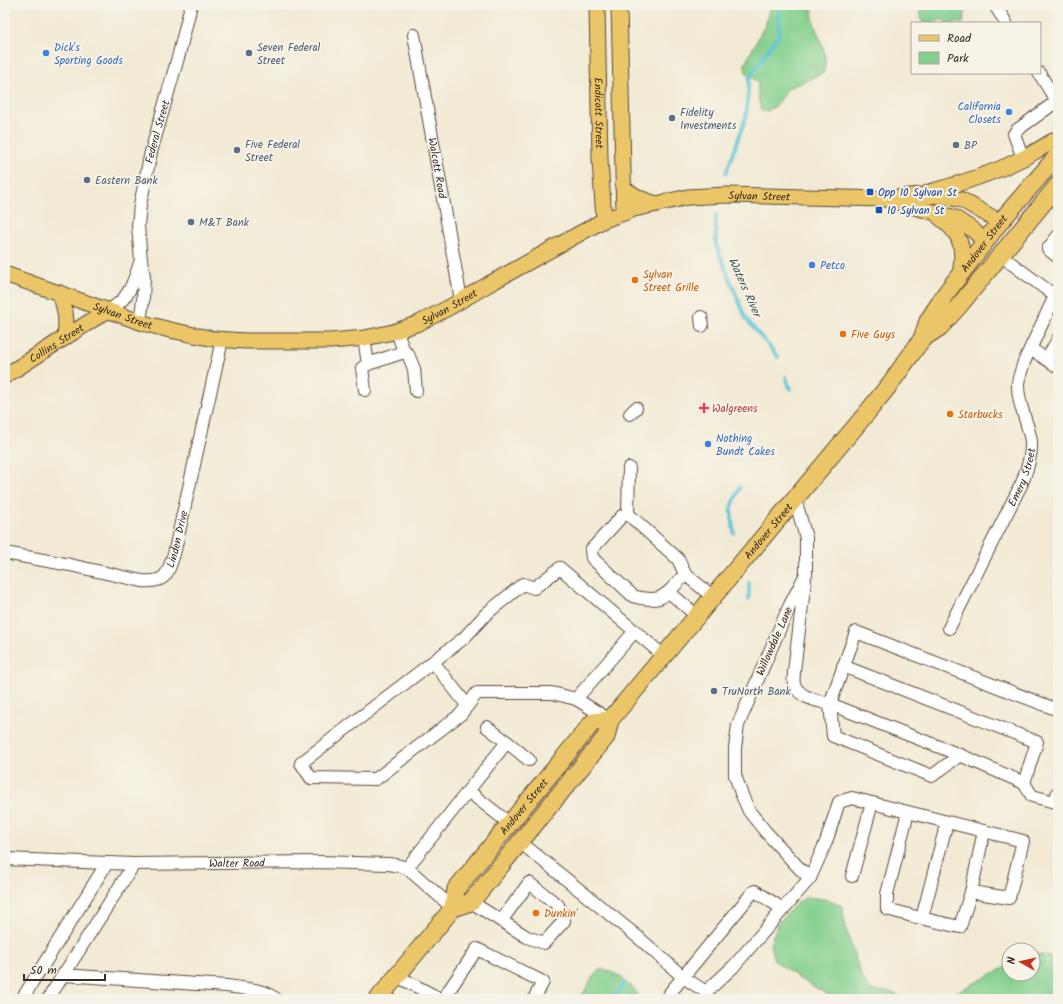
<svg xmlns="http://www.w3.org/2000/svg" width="1063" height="1004" font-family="Kalam,sans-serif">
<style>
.green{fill:#84d08e;stroke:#607d56}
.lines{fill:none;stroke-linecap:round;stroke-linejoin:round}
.stream{stroke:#5bc3d7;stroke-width:3.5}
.minor-casing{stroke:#564739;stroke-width:14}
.major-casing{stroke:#564739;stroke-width:17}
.highway-casing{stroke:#564739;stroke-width:19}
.minor{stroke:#fff;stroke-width:12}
.major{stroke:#ebc669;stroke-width:15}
.highway{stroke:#ebc669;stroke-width:17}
.shop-dot{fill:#3f7fe0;stroke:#f7f3e8;stroke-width:1.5}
.service-dot{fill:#5c6f8a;stroke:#f7f3e8;stroke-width:1.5}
.transit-dot{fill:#1a4fb4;stroke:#f7f3e8;stroke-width:1.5}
.food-dot{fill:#e8710a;stroke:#f7f3e8;stroke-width:1.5}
.health-dot{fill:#e0444e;stroke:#f7f3e8;stroke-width:1.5}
.labels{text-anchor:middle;stroke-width:4;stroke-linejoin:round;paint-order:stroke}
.shop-label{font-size:11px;fill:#366cbe;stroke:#f7f3e8;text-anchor:start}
.service-label{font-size:11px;fill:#4e5e75;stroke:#f7f3e8;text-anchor:start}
.street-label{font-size:11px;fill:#3b2a1e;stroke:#f7f3e8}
.transit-label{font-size:11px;fill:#164399;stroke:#f7f3e8;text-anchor:start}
.food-label{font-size:11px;fill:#c56008;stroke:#f7f3e8;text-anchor:start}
.health-label{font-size:11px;fill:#be3a42;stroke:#f7f3e8;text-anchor:start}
.water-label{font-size:12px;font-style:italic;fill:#455856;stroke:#f7f3e8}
</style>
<rect width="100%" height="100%" fill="#f7f3e8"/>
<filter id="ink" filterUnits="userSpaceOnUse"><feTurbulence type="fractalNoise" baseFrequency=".025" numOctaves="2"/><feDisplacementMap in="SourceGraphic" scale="8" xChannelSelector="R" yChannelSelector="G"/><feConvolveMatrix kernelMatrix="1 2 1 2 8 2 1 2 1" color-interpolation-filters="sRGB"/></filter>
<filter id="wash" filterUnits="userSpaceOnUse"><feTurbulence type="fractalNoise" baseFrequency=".012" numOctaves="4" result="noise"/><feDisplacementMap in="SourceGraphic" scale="16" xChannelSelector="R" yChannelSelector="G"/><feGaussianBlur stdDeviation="0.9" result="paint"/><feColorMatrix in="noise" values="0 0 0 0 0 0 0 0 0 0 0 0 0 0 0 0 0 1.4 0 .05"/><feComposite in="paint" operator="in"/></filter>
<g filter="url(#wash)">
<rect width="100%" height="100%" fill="#f2ead4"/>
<g class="green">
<path d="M770 5H813C813 9 812 14 813 18 817 37 829 51 824 72L805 81 788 88 777 105 767 111H761L758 95V82C750 75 745 77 745 64L766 23Z"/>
<polygon points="918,5 967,5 963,23 946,23 942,19 934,23 923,23"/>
<polygon points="807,897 824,899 842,906 846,930 861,975 870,990 890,992 906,999 836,999 800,979 774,960 770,944 778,923 797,903"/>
<polygon points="1036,954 1047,956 1055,961 1058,969 1057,983 1048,999 944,999 1009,965 1009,974 1033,974 1033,955"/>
<path d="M602 969 609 971 621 977 625 983C635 987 635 989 637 999H580C587 989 591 974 602 969Z"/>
</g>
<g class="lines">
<g class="stream">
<polyline points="726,173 746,117 749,78 779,34 779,5"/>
<polyline points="716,215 716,245 746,319 778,357"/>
<polyline points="786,377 790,389"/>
<polyline points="734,533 731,509 740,487"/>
<polyline points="749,582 749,599"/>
<polyline points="614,999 623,985"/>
</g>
</g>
</g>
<g filter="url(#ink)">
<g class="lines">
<g class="minor-casing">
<g id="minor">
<polyline points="995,5 1006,23"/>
<path id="s1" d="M414 35 461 300"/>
<polyline points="1039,73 1058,103"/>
<polyline points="1023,158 1014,134 1017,130 1057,101"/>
<polyline points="1058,236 1048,249 1058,257"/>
<polyline points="1000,255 1058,298"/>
<path d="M108 310C112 308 116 306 119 303 131 293 136 275 141 260"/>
<polyline points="701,317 702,326"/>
<path id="s2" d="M140 322 143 300 144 276 141 260 138 226 140 205 151 152 179 54 191 5"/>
<polyline points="397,331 404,352 408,354 414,369 416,391"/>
<polyline points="364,338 368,364 404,352"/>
<polyline points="1031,349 1058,367"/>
<polyline points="1047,359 1058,339"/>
<polyline points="365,390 362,368 368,364"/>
<polyline points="630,414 636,408"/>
<polyline points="629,468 628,514 678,559 685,574 713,597"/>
<polyline points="795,499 806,538 806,574 789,607 738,725 735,748 735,775 741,793 749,811 765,831 799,868 810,878"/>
<path d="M628 514 622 516 591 550 592 558 633 596C640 598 652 600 659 598 668 595 679 581 685 574"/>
<path id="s3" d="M5 553 70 565 142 581C167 583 167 574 174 554L222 340"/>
<path d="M805 581 794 671C794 675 793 681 794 684 799 698 818 701 830 704L960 755"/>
<polyline points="669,592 697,616"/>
<path id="s4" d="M949 628 1022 483C1027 469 1032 455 1031 441 1028 422 1017 403 1018 383 1019 376 1022 369 1024 362L1055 296"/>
<polyline points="433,662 467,705"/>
<polyline points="843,666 1037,742 1024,783"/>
<polyline points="576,699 635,631"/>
<polyline points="1058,710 856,632 830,704 833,736 932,776 960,755 1024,783 1032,796 1055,802 1058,792"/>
<polyline points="610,720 576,699 552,693 477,693 461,714 376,779 311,778 301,763 464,638 486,614 523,584 534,588 560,568 664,656"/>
<polyline points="507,742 529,760"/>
<polyline points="468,791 507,742 487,727"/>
<polyline points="520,842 639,938 683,977 670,993 668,999"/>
<path id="s5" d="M5 859 134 864 317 862 389 864 400 866 407 868 453 908"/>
<polyline points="407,868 468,791 509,823"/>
<polyline points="852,876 872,803"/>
<polyline points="971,892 984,831"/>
<polyline points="471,902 527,937 544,943 564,921 558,905 529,883 501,921"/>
<polyline points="783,909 755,891 753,892 683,977 706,992 733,967 810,878 826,842 839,802 852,798 1023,841 1009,898 971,892 960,927 916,917 887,909 887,894 908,812"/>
<polyline points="922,918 947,822"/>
<polyline points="63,975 227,986 255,990 266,993 276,999"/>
<polyline points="397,976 440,999"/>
<polyline points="22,999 107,863"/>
<polyline points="48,999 134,864"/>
<polyline points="443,999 477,949 543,982 534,999"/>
</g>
</g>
<g class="major-casing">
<g id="major">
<path id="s6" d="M597 5 600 160 604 220"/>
<polyline points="619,5 624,213"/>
<polyline points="623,188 639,198 656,204"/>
<path d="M929 192C959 184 989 175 1017 161 1031 155 1044 146 1058 138"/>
<polyline points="893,201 955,218 973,230 985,242"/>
<path d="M939 217C961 233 965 247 960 274"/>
<path id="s7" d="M5 274 143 323 170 330 214 339 246 341H330L365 338 393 332 419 323 450 307 489 284 604 220 634 209 688 197 726 195 884 199 920 195 943 196 962 200 1000 222"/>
<path d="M60 293C66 312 67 319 65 338"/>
<path id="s8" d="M5 376 108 310"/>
</g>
</g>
<g class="highway-casing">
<g id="highway">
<polyline points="922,339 940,327 958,307 1058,185"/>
<path id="s9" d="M453 908 456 889 593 722 610 720"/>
<path id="s10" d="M378 999 453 908 471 902 606 737 610 720 866 414 890 384 922 339 928 321 946 293 1000 222 1058 155"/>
</g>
</g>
<use href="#minor" class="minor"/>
<use href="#major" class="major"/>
<use href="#highway" class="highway"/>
</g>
</g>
<g class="shop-dot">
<circle cx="46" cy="53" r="4"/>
<circle cx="1009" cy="112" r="4"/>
<circle cx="812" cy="265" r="4"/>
<circle cx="708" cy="444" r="4"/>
</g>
<g class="service-dot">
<circle cx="249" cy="53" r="4"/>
<circle cx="672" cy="118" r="4"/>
<circle cx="956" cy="145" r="4"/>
<circle cx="237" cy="150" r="4"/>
<circle cx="87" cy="180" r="4"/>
<circle cx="191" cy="222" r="4"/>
<circle cx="714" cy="691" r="4"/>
</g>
<g class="transit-dot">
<rect x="866" y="188" width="8" height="8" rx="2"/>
<rect x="875" y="206" width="8" height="8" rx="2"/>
</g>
<g class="food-dot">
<circle cx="635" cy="280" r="4"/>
<circle cx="843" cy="334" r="4"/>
<circle cx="950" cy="414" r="4"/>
<circle cx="536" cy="913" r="4"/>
</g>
<path class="health-dot" d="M702 402h4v4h4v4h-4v4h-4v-4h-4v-4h4z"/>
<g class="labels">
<g class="shop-label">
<text x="54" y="51">Dick's<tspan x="54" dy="13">Sporting Goods</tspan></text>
<text x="1001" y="110" text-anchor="end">California<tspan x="1001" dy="13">Closets</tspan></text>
<text x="820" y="269">Petco</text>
<text x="716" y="442">Nothing<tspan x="716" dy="13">Bundt Cakes</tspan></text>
</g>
<g class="service-label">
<text x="257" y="51">Seven Federal<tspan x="257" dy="13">Street</tspan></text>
<text x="680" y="116">Fidelity<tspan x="680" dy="13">Investments</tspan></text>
<text x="245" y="148">Five Federal<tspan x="245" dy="13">Street</tspan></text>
<text x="964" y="149">BP</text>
<text x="95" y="184">Eastern Bank</text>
<text x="199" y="226">M&amp;T Bank</text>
<text x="722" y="695">TruNorth Bank</text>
</g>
<g class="street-label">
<text dy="4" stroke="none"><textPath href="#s6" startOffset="108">Endicott Street</textPath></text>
<text dy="4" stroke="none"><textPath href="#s2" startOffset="193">Federal Street</textPath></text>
<text dy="4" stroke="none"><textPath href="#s1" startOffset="135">Walcott Road</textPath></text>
<text dy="4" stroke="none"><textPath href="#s7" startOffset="797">Sylvan Street</textPath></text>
<text dy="4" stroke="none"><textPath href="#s10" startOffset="975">Andover Street</textPath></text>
<text dy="4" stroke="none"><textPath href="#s7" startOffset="461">Sylvan Street</textPath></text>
<text dy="4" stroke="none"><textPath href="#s7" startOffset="125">Sylvan Street</textPath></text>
<text dy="4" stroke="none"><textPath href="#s8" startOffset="61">Collins Street</textPath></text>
<text dy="4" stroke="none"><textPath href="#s4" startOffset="168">Emery Street</textPath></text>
<text dy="4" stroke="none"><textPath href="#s10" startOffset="614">Andover Street</textPath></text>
<text dy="4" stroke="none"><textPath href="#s3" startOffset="203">Linden Drive</textPath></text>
<text transform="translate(774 641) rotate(-66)" y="4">Willowdale Lane</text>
<text dy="4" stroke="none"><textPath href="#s9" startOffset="126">Andover Street</textPath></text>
<text dy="4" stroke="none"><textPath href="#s5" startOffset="232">Walter Road</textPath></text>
</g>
<g class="transit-label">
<text x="878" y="196">Opp 10 Sylvan St</text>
<text x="887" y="214">10 Sylvan St</text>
</g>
<g class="food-label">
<text x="643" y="278">Sylvan<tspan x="643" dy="13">Street Grille</tspan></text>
<text x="851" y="338">Five Guys</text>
<text x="958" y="418">Starbucks</text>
<text x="544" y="917">Dunkin'</text>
</g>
<g class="health-label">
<text x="712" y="412">Walgreens</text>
</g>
<g class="water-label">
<text transform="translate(745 287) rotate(66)" y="4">Waters River</text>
</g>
</g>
<rect width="1063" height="1004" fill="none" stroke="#f7f3e8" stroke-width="20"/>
<rect x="911" y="22" width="130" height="52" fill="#f7f3e8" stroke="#aca397"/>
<rect x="919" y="35" width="20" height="6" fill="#ebc669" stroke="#aca397"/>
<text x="947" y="42" font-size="12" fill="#3b2a1e">Road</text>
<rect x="919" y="52" width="20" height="12" fill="#84d08e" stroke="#aca397"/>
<text x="947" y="62" font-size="12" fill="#3b2a1e">Park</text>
<g transform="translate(1021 962) rotate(278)"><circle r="19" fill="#f7f3e8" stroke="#aca397"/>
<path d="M0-3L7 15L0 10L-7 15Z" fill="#c8321e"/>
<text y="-6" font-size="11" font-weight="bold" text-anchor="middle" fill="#3b2a1e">N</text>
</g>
<path d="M24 974v6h81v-6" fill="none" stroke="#3b2a1e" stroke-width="2"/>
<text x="30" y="974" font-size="12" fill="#3b2a1e" stroke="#f7f3e8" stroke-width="3" paint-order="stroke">50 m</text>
</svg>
